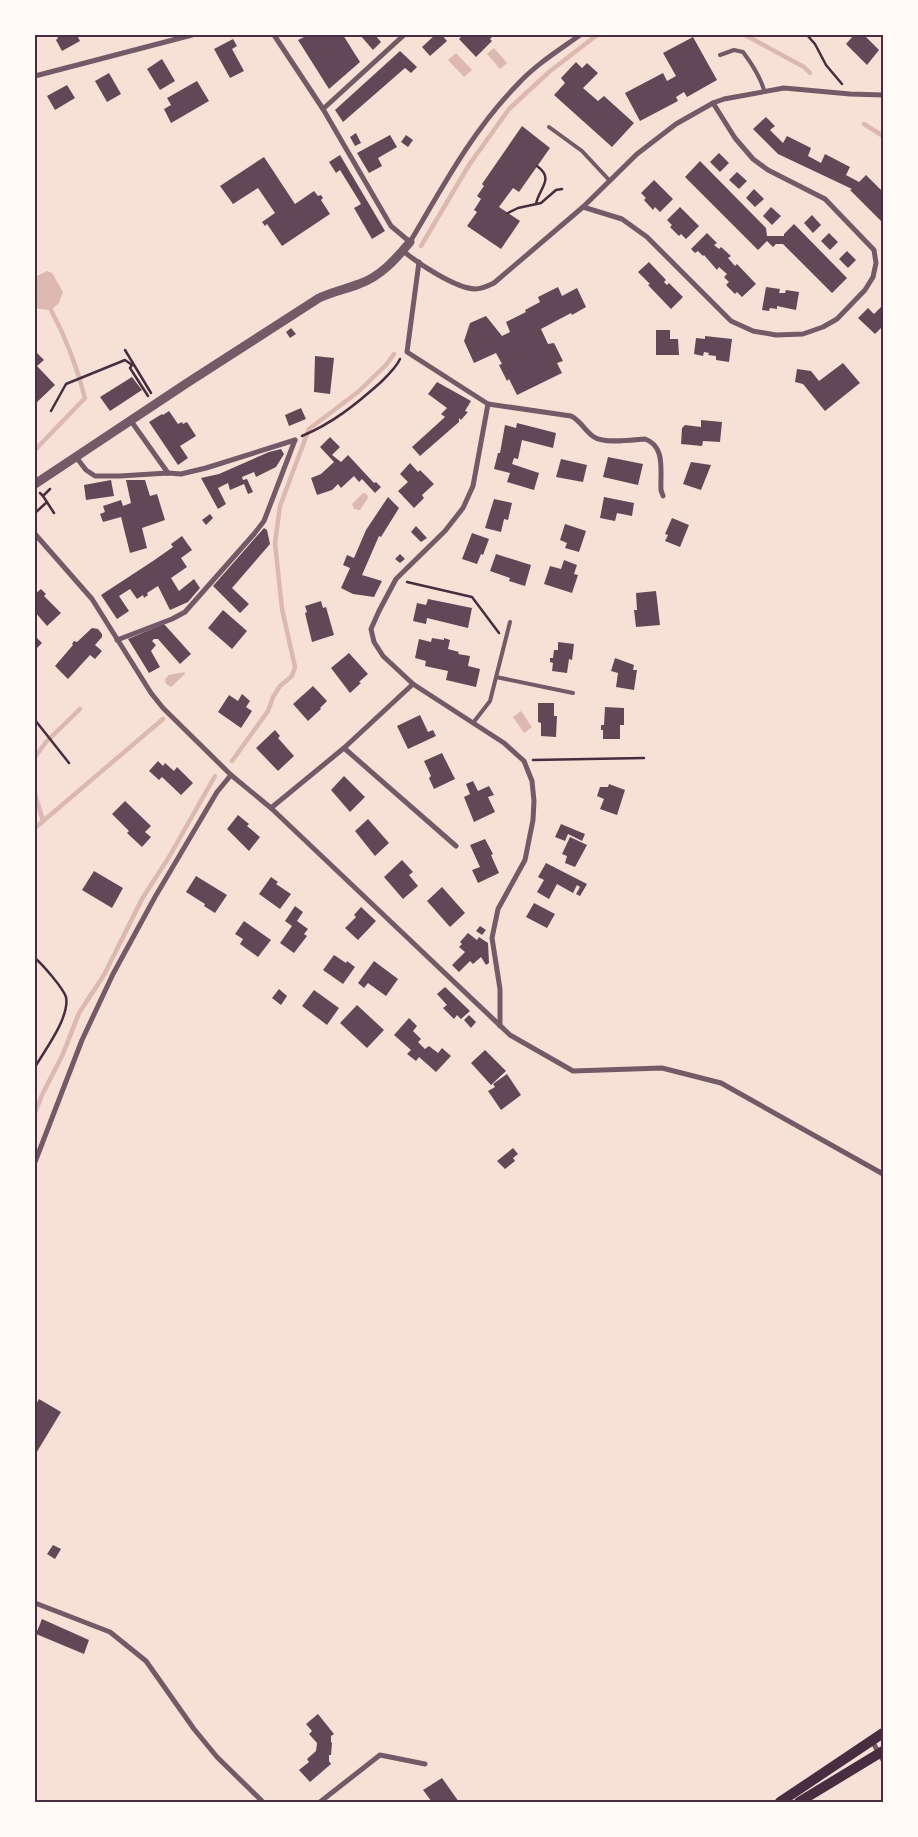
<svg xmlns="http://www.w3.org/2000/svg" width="918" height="1837" font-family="'Public Sans',sans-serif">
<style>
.water{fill:#dcb8b0}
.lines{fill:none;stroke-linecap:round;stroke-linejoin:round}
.stream{stroke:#dcb8b0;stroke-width:4.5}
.building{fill:#644757}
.path{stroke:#4a2c40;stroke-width:2.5}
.service{stroke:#755966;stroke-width:4}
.minor{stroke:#755966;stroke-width:5}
.tertiary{stroke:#755966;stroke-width:9}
.secondary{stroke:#4a2c40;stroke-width:10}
.neatline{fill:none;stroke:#4a2c40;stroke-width:2}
</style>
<rect width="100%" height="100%" fill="#f7e1d7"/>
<g class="water">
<polygon points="494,48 507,63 500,69 487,54"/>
<polygon points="456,53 472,70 464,77 448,60"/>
<polygon points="47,271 52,273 63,292 59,303 51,310 39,309 35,307 35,277"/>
<polygon points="363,493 367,494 368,498 360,510 354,509 352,504"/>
<polygon points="184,672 185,674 171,687 166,684 165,679 169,675"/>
<polygon points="521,711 532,727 524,733 513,717"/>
</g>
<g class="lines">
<g class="stream">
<polyline points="745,35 804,67 810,73"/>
<polyline points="864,124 883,136"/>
<polyline points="421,246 469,165 509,109 549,72 597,35"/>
<path d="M35 450 85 398C77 367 66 338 51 310"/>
<polyline points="35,757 46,742 80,709"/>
<polyline points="232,761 268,711 273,697 280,686 292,676 295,667 282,609 275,543 280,506 309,429 358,392 386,365 394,354"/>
<polyline points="35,794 43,821"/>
<polyline points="35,828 163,719"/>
<polyline points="35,1113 42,1095 63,1054 79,1013 104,975 142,899 169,857 215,776"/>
</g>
</g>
<g class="building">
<polygon points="56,35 77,35 80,41 62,51 56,40 58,38"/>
<polygon points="308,35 343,35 360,62 329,89 298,40"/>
<polygon points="360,35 375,35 381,42 373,50"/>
<polygon points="435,35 442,35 447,41 430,56 422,47"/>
<polygon points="463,35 494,35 490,39 492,41 476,57 459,39"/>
<polygon points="854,35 864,35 879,50 867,65 846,44"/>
<polygon points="693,37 717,80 687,97 684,92 676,97 678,101 640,121 625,93 663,73 667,81 676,76 663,53"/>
<polygon points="233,39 237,46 232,49 244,71 230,78 214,49"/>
<polygon points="400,51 417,67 411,73 405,68 343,122 335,110"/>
<polygon points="162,59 175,81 160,90 147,69"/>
<polygon points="576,62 582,68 587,63 598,73 583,88 598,101 604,96 634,123 612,147 554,95 565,83 561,78"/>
<polygon points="109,73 121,94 107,102 95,81"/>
<polygon points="197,81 209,101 171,123 164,109 171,105 167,98"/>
<polygon points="67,85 75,98 55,110 47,96"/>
<polygon points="766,117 775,126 770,130 783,143 787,136 811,148 808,156 821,163 825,154 850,167 846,175 859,182 866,175 883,192 883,223 850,190 852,189 778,154 753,129"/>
<polygon points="522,126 550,148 519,192 513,188 499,207 520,221 501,249 467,226 477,212 474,210 481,199 477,196 484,186 482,184"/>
<polygon points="356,133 361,143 355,146 350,137"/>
<polygon points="390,135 397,147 378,158 382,166 369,173 357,153"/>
<polygon points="406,135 413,140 408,147 401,142"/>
<polygon points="719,153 729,163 720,172 710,162"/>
<polygon points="340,155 385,231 372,239 354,208 361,204 340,170 336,173 329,162"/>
<polygon points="264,157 295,204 314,191 318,196 321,195 323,198 321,200 330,214 282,246 267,224 265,226 262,222 275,213 258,188 233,204 220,186"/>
<polygon points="700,161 763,225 766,228 767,236 784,236 784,234 794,224 847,278 832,293 783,244 776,244 773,247 767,241 758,250 685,177"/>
<polygon points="737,172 747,181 739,189 729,180"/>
<polygon points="654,180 673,199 660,212 655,207 653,210 644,200 646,198 641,193"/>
<polygon points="754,189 764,199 755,207 746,198"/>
<polygon points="680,207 699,226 686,239 681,234 679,236 670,227 672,225 667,220"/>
<polygon points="771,207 781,216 772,225 763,216"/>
<polygon points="812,215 821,225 813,233 804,223"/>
<polygon points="707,233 717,243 714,245 719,249 721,247 731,256 728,258 735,266 737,264 756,284 742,297 737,292 735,294 726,285 729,282 724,277 727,274 719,267 717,270 704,255 703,256 698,251 695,253 691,249"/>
<polygon points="829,233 838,242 830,250 821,241"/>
<polygon points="847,251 856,260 848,268 839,259"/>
<polygon points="649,262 666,280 664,282 667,285 669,283 683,297 671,309 648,285 650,284 638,272"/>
<polygon points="558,287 562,296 577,288 586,307 572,315 571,313 541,329 548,344 554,343 563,361 557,363 562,373 517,395 509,379 507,381 499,365 502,364 496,353 474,363 464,341 470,323 486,316 502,336 510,332 506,322 526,312 525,310 540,302 538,297"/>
<polygon points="766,287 780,289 779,293 785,293 786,290 799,292 796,310 777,306 777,309 770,308 769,311 762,310"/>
<polygon points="883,305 883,326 875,334 858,318 868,308 874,314"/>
<polygon points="291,328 296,334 290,338 286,332"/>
<polygon points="656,330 670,330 670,339 678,339 679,355 656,355"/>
<polygon points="705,336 732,339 729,362 716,360 716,356 708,355 709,353 704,352 703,356 694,354 696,338 705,339"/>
<polygon points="36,352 44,360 37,366 55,385 35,404"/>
<polygon points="315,356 334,358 330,394 314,392"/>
<polygon points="843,363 860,383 825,411 803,384 795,382 797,369 811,371 819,381"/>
<polygon points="132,377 142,390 110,411 100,397"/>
<polygon points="437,382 471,401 465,411 468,412 461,420 459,418 459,422 420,456 412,447 445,417 441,414 447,408 428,394"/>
<polygon points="301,408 306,419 289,426 285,415"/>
<polygon points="169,411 178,424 182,422 183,424 187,422 196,436 180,446 188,458 178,465 149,422 162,414 163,415"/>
<polygon points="701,420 722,422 720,442 703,441 702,446 681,444 682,428 685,425 701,427"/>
<polygon points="517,423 556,433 553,448 522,440 518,459 514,458 512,464 539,473 534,490 507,482 510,473 494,469 498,453 500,453 505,425 516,428"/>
<polygon points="330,437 340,447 332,455 341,462 348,455 374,483 376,482 381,487 375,493 362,479 359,482 354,476 341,488 338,484 332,490 317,495 311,478 321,474 334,462 320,447"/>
<polygon points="281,449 284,454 276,467 256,477 254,472 242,477 243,480 247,479 253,492 248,494 244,484 230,490 228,483 218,488 226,504 218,509 201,478 219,474 269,452"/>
<polygon points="608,457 643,464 638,485 603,477"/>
<polygon points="561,459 587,465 583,482 556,477"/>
<polygon points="691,462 711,465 701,490 683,484"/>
<polygon points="410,463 418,472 420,470 434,484 422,495 424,498 414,508 398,491 408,482 400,474"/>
<polygon points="111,480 114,496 86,500 84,485"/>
<polygon points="126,480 145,480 150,496 157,494 165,520 142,528 147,548 130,553 121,517 103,522 100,514 105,512 103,506 121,500 123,506 131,503"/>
<polygon points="388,497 399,508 381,537 379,536 362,575 382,581 374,597 353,594 341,588 350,568 343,565 347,555 354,558 366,530"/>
<polygon points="604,497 634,503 632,516 617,513 615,521 600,518"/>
<polygon points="494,499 512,503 508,520 504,519 501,532 485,528"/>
<polygon points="210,514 213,518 206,525 202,520"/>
<polygon points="672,518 689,525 680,547 665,541 668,535 665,534"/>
<polygon points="565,524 586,531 579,552 565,548 567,543 560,540"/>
<polygon points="416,526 427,538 421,542 411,532"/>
<polygon points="264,528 267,530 270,544 232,588 249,604 240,613 213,586"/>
<polygon points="472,533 489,539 483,555 481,554 477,564 462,559"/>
<polygon points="182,536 192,550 181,558 187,567 171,578 179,591 194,579 200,588 188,602 170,610 158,586 147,593 148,595 144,598 143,595 137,599 130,589 119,596 129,611 117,619 101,595 153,561 173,547 171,544"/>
<polygon points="400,554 405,559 400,563 395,559"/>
<polygon points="496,554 531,565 525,586 509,581 510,578 490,571"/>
<polygon points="564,560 577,565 574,574 578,575 572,593 544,584 550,566 561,569"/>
<polygon points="41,589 46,594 44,596 61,613 47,626 35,612 35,594"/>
<polygon points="656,591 660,625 636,627 634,610 637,610 636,593"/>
<polygon points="428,599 472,608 468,628 427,618 426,624 413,621 417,603 426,605"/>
<polygon points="321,601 323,608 326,607 334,635 312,642 305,613 307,612 305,606"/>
<polygon points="223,610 247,631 232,649 208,628"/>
<polygon points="164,624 191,654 180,664 158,639 154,639 152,641 156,645 151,651 160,667 149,673 128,639"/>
<polygon points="92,628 98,629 102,634 102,637 95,645 102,651 95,659 90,655 68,679 55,666 73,645 72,644 74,641 77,642"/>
<polygon points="35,636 42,643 35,650"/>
<polygon points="432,638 444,640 444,638 450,640 448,649 459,652 458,654 470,656 468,666 480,669 476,687 446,680 448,671 425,666 426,661 415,658 419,639 431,642"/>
<polygon points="558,642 574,644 572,660 569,659 567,673 552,671 553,663 550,662 550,658 553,658 554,650 558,650"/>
<polygon points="349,653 368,674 359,682 361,683 350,693 331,668"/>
<polygon points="615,658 634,665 633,670 637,670 634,690 616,687 618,673 611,671"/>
<polygon points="313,686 327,701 320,708 321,709 308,721 293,704"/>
<polygon points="242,694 250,701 246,707 252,711 241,728 218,712 229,695 238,701"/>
<polygon points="538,703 554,703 554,716 557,716 556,737 541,736 541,723 538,722"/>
<polygon points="605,707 624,708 624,725 620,725 620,739 603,739 603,730 601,730 601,725 604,725"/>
<polygon points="420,715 428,732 433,730 436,736 408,749 397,726"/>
<polygon points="275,730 280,736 278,738 294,756 278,771 256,748"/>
<polygon points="442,753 455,779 434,789 429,778 431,776 424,761"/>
<polygon points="158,761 163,766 165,763 174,771 177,767 193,783 181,795 162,777 159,780 149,771"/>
<polygon points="344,776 365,797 350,812 331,790"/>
<polygon points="473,781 478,791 489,786 494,795 488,797 495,812 474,822 464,797 470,794 466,784"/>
<polygon points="609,784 625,790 617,815 600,809 604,799 597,796 600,787 608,787"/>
<polygon points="125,801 151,826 145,832 151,837 142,847 127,833 129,831 112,814"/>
<polygon points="238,815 249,824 247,826 260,837 249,851 227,829"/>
<polygon points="368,819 389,843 375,856 355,831"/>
<polygon points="561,824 585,834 582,841 568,834 565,841 555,837"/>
<polygon points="570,837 587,845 575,867 565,863 567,856 562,854"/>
<polygon points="485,839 493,854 491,855 499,873 478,883 472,870 480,867 470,845"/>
<polygon points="402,860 413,872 409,875 418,886 403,899 384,877"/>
<polygon points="546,863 587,884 580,896 576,894 580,887 577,885 573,893 557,884 549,899 537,892 544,880 538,877"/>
<polygon points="94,871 123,888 112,908 82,890"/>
<polygon points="196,876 227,895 215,913 204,906 205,904 186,892"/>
<polygon points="271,877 278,882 276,884 291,894 280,909 259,894"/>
<polygon points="442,887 465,913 450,927 427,901"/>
<polygon points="534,903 555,914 547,928 526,917"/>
<polygon points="295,906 303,912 297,921 308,929 304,934 307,936 294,953 280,943 292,926 285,921"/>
<polygon points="361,907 376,921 358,940 345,928 356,917 354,915"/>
<polygon points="244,921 271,940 258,957 240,944 243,939 235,934"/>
<polygon points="480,926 486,930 482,935 476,931"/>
<polygon points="468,933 477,940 479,937 488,943 489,963 486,965 481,957 473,964 470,961 459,972 452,965 465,952 459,947 462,944 460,942"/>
<polygon points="334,955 346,963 347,961 355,967 343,984 323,970"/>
<polygon points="374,961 398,979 386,996 368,983 364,988 358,983"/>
<polygon points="445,987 470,1011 461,1019 457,1015 454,1019 443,1008 447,1005 437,994"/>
<polygon points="279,989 287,996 281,1005 272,998"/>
<polygon points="314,990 339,1008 327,1025 302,1006"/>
<polygon points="357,1005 384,1030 367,1048 340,1023"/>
<polygon points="469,1015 476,1022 471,1028 464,1020"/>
<polygon points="409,1018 417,1026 413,1031 421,1039 418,1042 425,1049 429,1046 438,1053 442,1048 451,1056 436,1072 419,1057 416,1061 407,1054 411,1050 394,1035"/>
<polygon points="485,1050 506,1071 491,1085 471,1063"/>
<polygon points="507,1074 521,1095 501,1110 488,1091 495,1087 493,1084"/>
<polygon points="513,1148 518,1154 513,1158 515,1161 505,1169 497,1161"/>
<polygon points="39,1399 61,1412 35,1455 35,1406"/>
<polygon points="53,1545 61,1549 55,1559 47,1554"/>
<polygon points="42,1619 89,1640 84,1654 36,1634"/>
<polygon points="318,1714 334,1734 331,1736 331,1742 332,1743 331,1755 329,1755 329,1761 331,1764 310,1782 299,1770 309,1762 307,1759 316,1751 317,1743 309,1734 312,1731 306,1724"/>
<polygon points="442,1778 459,1802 432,1802 423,1790"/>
</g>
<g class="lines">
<g class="path">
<polyline points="807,35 815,44 826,65 842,84"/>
<path d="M536 204C539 188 555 179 537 166"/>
<polyline points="508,213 518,208 541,203 556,190 562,189"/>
<polyline points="125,350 151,393"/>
<polyline points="51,411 66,384 125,360 132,365 130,368 148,396"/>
<path d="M302 436C333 423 355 405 380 383 387 376 396 368 400 359"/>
<polyline points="40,493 43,496 50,489"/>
<polyline points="43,496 54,513"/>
<polyline points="35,513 47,502"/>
<polyline points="407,582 472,597 499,633"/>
<polyline points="35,720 69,763"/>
<polyline points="533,760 644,758"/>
<path d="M35 958C43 965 63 988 66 997 70 1017 45 1050 35 1067"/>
</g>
<g class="service">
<path d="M720 55 734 50 743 52C752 64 760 76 764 90"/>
<polyline points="549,127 582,151 610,181"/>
<polyline points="496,677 573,693"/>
<polyline points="473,723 490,701 510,622"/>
</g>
<g class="minor">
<path d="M274 35 323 109 391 226 410 242C442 188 472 131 517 85 535 65 558 51 580 35"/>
<polyline points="35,76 192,35"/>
<polyline points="323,109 404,35"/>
<polyline points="583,207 622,219 647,237 731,321 753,331 776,335 803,334 823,327 837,319 865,290 873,277 876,263 874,250 825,199 768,170 753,159 735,138 713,103"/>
<path d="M403 251C419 264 455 288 475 289 482 289 488 286 494 283L583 207 637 154 676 124 713 103 724 99 784 88 850 94 883 95"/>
<polyline points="419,262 407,352 488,404 473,486 463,508 445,531 396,579 379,611 371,629 374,642 383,656 413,684 504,743 524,761 532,781 534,801 533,820 525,860 498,909 492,938 500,989 500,1026"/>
<path d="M488 404 571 416C581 421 585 431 594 437 604 444 632 440 645 439 666 446 660 472 661 490L663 496"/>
<polyline points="131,421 168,473"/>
<polyline points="76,457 86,470 95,476 120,476 168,473 181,474 206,468 295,440"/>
<polyline points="35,534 92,599 151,693 163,708 231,775 271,808 510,1035 573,1071 662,1068 721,1083 883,1174"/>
<polyline points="117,640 172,619 185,612 254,534 264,521 295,440"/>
<polyline points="344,748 456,846"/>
<polyline points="271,808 344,748 413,684"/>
<polyline points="35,1162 82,1040 113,974 155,897 217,792 231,775"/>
<polyline points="35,1603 110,1632 146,1661 194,1729 217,1757 263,1802"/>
<polyline points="872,1741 883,1760"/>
<polyline points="320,1802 380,1755 425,1764"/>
</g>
<path class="tertiary" d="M35 484 187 383 319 298C332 292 346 289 359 284 380 277 396 259 410 242"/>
<g class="secondary">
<polyline points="780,1802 883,1733"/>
<polyline points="799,1802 883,1751"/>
</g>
</g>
<rect width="918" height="1837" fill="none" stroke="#fffaf5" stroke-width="72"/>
<rect x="36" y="36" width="846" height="1765" class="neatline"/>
</svg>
